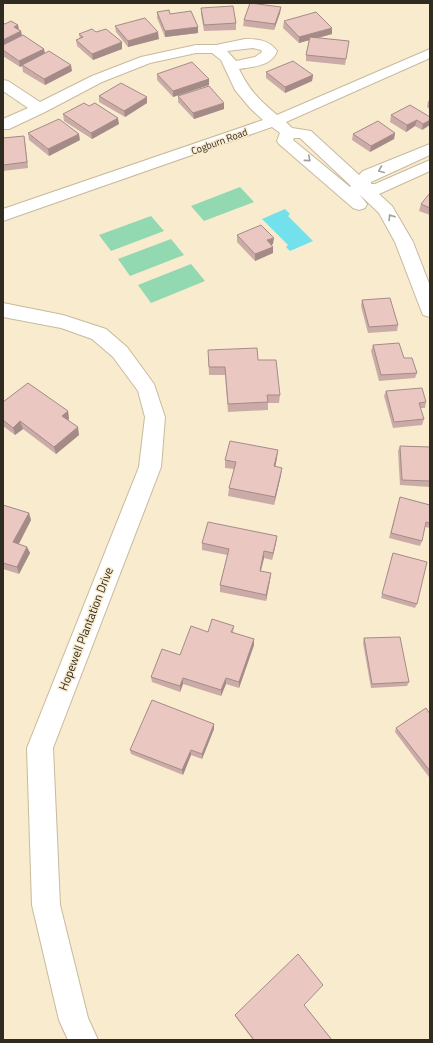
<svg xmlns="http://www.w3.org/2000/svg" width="433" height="1043" font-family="'Titillium Web',sans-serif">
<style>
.green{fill:#92d8b0}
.water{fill:#72e1ec}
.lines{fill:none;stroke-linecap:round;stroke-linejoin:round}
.minor-casing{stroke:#c7ba9d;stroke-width:2}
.minor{fill:#fff;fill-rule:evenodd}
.wall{fill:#caaba7}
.shaded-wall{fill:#a48b88}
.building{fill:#ebc7c2;stroke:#a48b88}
.oneway{stroke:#a2a09b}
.labels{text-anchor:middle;stroke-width:3;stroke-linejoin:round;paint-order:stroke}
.far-street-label{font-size:10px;fill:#302b20;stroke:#f9ebce}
.street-label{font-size:12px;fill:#302b20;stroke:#f9ebce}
</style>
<rect width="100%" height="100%" fill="#f9ebce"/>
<g class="green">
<polygon points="240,187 254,202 204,221 191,206"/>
<polygon points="151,216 164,231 111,251 99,235"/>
<polygon points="171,239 184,255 130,276 118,259"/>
<polygon points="191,264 205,281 151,303 138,285"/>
</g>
<polygon class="water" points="285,209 290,214 288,216 313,241 290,251 286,247 288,245 262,219"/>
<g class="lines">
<g class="minor-casing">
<g id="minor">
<path d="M245 39C258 39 269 40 277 51 272 66 253 67 239 69 249 90 259 100 277 115L430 49V58L286 122 292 128 311 131 359 175 363 171 430 144V155L371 182V184H375L430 160V171L379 194 392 206 413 242 430 286V317L423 315 421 310 395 242 379 213 359 194 367 204 365 208 359 210 353 208 279 144 277 141 280 133 272 127 3 221V209L263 120 250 108 235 90 221 60 212 53H196L150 63 102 82 45 112 9 129H3V119L28 108 3 91V80L8 81 40 102 92 76 141 57 196 45H216ZM253 48 261 50 262 52 255 57 236 61 227 51ZM294 138H300L351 186 350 187 293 140Z"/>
<polygon points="3,303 63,315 106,329 127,347 154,384 165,417 161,467 53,748 60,905 88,1018 98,1040 68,1040 59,1020 32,905 27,748 139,467 145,417 138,391 113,357 92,339 61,328 3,317"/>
</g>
</g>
<use href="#minor" class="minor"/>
</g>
<g class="wall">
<polygon points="281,7 280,13 274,30 243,26 244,20"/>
<polygon points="201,8 236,23 236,30 204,31 201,14"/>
<polygon points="157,12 170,14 198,27 198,33 165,37 157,18"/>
<polygon points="284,21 332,34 318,38 349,41 345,65 306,61 306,55 309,40 299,43 283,28"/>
<polygon points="3,23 5,24 18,25 19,30 21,31 22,36 44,49 45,54 72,71 45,85 23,72 22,66 20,67 3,56"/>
<polygon points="115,26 159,39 128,47 116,32"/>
<polygon points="96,32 122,49 93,60 77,46 76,40 80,39 79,34"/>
<polygon points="266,72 313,75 312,81 285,93 266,78"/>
<polygon points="157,74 209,79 209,85 173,97 157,80"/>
<polygon points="99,96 147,103 125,117 99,102"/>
<polygon points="178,96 224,109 194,119 178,102"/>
<polygon points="430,100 430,109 427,107 428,101"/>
<polygon points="89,106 119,124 92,139 64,121 63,114"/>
<polygon points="391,115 430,117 422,130 415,126 406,132 390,122"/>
<polygon points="28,133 80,140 49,156 29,140"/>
<polygon points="395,133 394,139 370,152 352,140 353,134"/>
<polygon points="24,136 28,168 3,171 3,138"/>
<polygon points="430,193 430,215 419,211 421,204"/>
<polygon points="237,235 273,244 271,245 273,253 255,261 237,242"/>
<polygon points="362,300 398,325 397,331 368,333 361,306"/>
<polygon points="373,345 404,358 417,373 415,378 379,381 371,351"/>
<polygon points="208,350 258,360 280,395 279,403 268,403 268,410 228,412 225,375 209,375"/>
<polygon points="386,391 426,402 425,408 420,408 424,419 422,425 393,428 384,396"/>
<polygon points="3,402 68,411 69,419 68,420 79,435 56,454 23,429 15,435 3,426"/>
<polygon points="400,446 430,447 430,487 400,485 398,451"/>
<polygon points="277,458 275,466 281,475 274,505 228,496 229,488 234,469 225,468 225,460"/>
<polygon points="400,497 430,505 430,528 425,527 422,541 420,546 389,538"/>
<polygon points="3,505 29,513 31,520 19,544 27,547 30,553 19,574 3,569"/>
<polygon points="277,536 276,543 272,560 264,558 261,571 271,573 270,580 266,601 220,592 220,585 227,555 202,550 202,543"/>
<polygon points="393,553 417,604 415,608 381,598"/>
<polygon points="234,626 233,633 254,639 254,645 239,688 226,684 221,696 183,684 180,692 152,682 151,677 180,655 208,632"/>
<polygon points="364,638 409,682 407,686 371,688 363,643"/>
<polygon points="430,714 430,776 429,777 395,732 396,728"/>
<polygon points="214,724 214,729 202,759 191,755 183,775 131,754 130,750"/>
<polygon points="304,1005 332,1040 253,1040 235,1016 235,1015"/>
</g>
<g class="shaded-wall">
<polygon points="281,7 280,13 274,30 275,24"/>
<polygon points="18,25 19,31 14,27"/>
<polygon points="198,27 198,33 165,37 165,31"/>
<polygon points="332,28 332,34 299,43 299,37"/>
<polygon points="21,31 22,37 3,47 3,40"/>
<polygon points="158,32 159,39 128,47 128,41"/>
<polygon points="122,42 122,49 93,60 92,54"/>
<polygon points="44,49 45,55 20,67 19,61"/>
<polygon points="71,65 72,71 45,85 44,79"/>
<polygon points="313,75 312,81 285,93 285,87"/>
<polygon points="209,79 209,85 173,97 173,91"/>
<polygon points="147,97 147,103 125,117 124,111"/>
<polygon points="224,103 224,109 194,119 193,113"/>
<polygon points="118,118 119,124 92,139 91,133"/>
<polygon points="417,120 415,126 406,132 407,125"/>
<polygon points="430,120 430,125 422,130 423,124"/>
<polygon points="395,133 394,139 370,152 371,146"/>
<polygon points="79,134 80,140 49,156 48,149"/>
<polygon points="24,136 25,142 28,168 27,162"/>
<polygon points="274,238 273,244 267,247 267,240"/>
<polygon points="273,247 273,253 255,261 255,254"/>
<polygon points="68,411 69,419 64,424 62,416"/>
<polygon points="20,421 23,429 15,435 13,428"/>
<polygon points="78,427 79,435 56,454 54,447"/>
<polygon points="278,450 277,458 274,474 274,466"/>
<polygon points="282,468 281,475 274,505 275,497"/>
<polygon points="29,513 31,520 16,549 13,542"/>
<polygon points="277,536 276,543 272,560 273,553"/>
<polygon points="27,547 30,553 19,574 17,567"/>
<polygon points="264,551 264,558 259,577 260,571"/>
<polygon points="271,573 270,580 266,601 266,595"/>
<polygon points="254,639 254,645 239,688 239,682"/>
<polygon points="183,678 183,684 180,692 180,686"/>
<polygon points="226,678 226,684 221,696 221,690"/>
<polygon points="214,724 214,729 202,759 202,754"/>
<polygon points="191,750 191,755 183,775 182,770"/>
</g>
<g class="building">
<polygon points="250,3 281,7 275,24 244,20"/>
<polygon points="233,6 236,23 204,25 201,8"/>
<polygon points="169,10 170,14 191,11 198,27 165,31 157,12"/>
<polygon points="316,12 332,28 299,37 284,21"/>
<polygon points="145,18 158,32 128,41 115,26"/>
<polygon points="11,21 18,25 14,27 21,31 3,40 3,23 5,24"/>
<polygon points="92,29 96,32 106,29 122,42 92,54 76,40 83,37 79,34"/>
<polygon points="23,35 44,49 19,61 3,50 3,45"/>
<polygon points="310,37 349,41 346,59 306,55"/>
<polygon points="49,51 71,65 44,79 22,65"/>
<polygon points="293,61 313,75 285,87 266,72"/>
<polygon points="192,62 209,79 173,91 157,74"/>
<polygon points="121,83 147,97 124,111 99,96"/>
<polygon points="209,86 224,103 193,113 178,96"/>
<polygon points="84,103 89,106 95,103 118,118 91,133 63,114"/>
<polygon points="410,105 430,117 430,120 423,124 417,120 407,125 391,115"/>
<polygon points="59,119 79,134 48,149 28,133"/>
<polygon points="378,121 395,133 371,146 353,134"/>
<polygon points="24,136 27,162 3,165 3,138"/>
<polygon points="430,193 430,208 421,204"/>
<polygon points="261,225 274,238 267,240 273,247 255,254 237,235"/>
<polygon points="390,298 398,325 369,327 362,300"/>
<polygon points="399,343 404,358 412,358 417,373 381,375 373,345"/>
<polygon points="257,348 258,360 276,360 280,395 267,395 268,402 228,404 225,367 209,367 208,350"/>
<polygon points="28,383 68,411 62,416 78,427 54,447 20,421 13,428 3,420 3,402"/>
<polygon points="422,388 426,402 419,403 424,419 394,422 386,391"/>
<polygon points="230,441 278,450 274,466 282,468 275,497 229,488 236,462 225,460"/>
<polygon points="400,446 430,447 430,481 402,480"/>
<polygon points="400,497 430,505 430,523 426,522 422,541 391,533"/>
<polygon points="3,505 29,513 13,542 27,547 17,567 3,563"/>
<polygon points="208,522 277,536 273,553 264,551 260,571 271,573 266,595 220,585 229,549 202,543"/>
<polygon points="393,553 427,562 417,604 382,594"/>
<polygon points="212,619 234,626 231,632 254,639 239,682 226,678 221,690 183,678 180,686 151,677 162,649 180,655 191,626 208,632"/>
<polygon points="400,637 409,682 372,684 364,638"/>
<polygon points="152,700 214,724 202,754 191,750 182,770 130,750"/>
<polygon points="426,708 430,714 430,771 396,728"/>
<polygon points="298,954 323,985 304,1005 332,1040 254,1040 235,1015"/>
</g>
<defs><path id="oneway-chevron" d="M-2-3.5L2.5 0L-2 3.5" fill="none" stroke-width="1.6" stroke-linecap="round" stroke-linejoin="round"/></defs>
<g class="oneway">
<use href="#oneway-chevron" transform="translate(308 159) rotate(40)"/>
<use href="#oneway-chevron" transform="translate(381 170) rotate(157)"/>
<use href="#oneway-chevron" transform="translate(391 217) rotate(-122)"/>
</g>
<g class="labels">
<g class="far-street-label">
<text transform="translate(219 141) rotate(-20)" y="4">Cogburn Road</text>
</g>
<g class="street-label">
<text transform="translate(86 629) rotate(-69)" y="4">Hopewell Plantation Drive</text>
</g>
</g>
<rect width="433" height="1043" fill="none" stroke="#302b20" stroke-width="8"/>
</svg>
